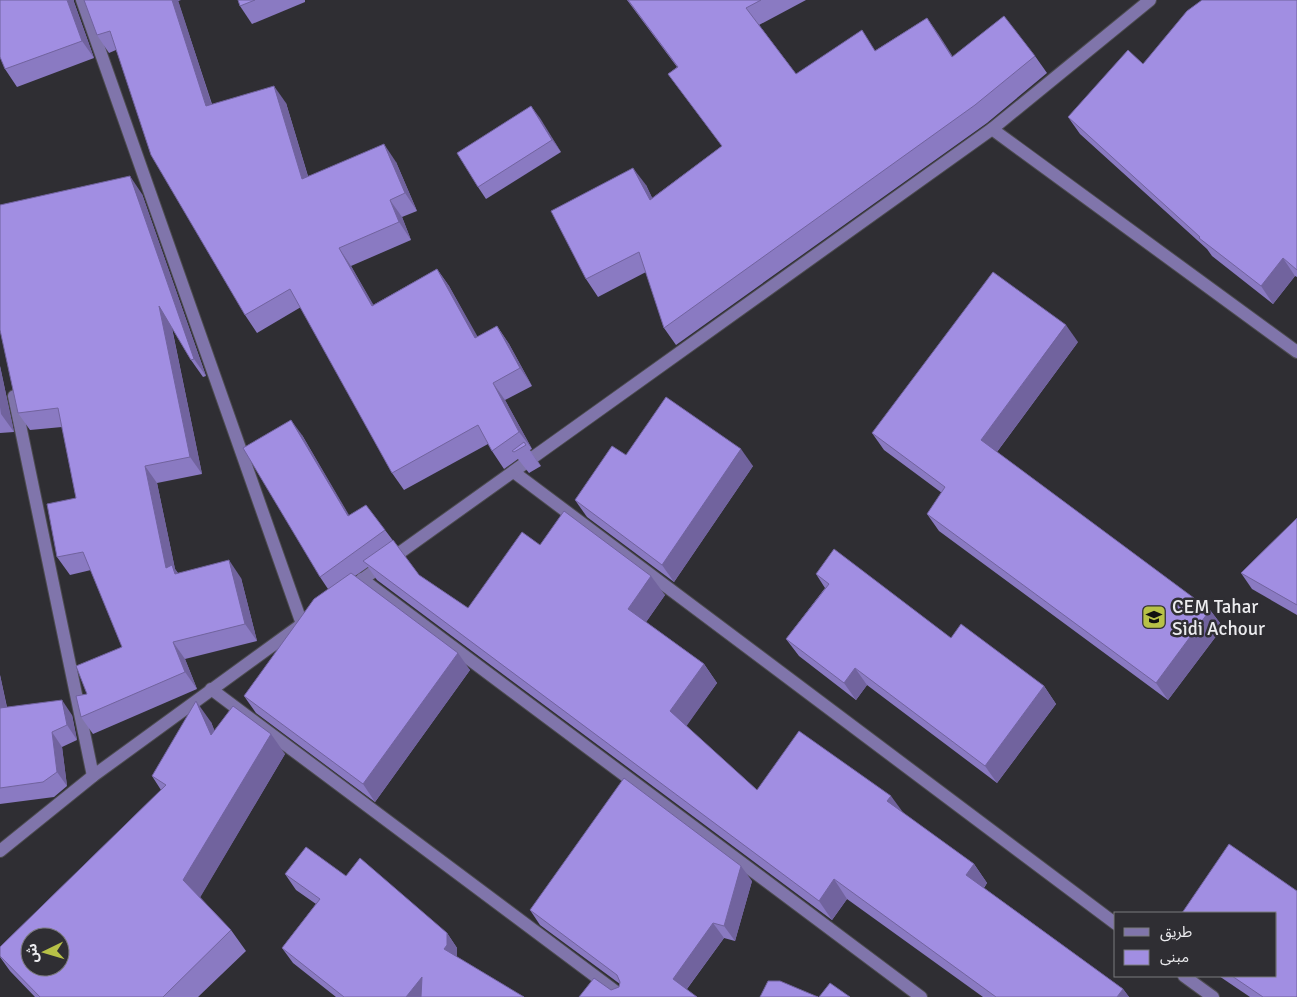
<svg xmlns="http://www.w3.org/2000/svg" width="1297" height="997" font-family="Signika,'Noto Sans Arabic',sans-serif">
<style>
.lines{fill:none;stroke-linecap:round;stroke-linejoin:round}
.minor-casing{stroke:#4d4c51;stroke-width:14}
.minor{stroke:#8075ab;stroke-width:12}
.wall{fill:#8a7ac2}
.shaded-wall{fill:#71639e}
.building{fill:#a18ee2;stroke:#71639e;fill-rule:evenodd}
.labels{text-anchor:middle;stroke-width:5;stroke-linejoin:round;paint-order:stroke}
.poi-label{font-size:19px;fill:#ececef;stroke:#2f2e33;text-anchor:start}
</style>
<rect width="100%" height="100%" fill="#2f2e33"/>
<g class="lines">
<g class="minor-casing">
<g id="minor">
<polyline points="82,0 302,624"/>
<polyline points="992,129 1297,352"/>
<polyline points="14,396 93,776"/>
<polyline points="515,473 1116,924"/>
<polyline points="362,579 921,997"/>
<polyline points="349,589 992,129 1150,0"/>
<polyline points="211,689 623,997"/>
<polyline points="0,851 93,776 302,624"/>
<polyline points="1184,976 1213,997"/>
</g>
</g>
<use href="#minor" class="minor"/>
</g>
<g class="wall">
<polygon points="0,0 74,0 74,2 94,58 17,87 5,69"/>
<polygon points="84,0 181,0 178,1 212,104 286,103 308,176 396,162 417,211 402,217 411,240 351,266 373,305 437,269 449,286 477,337 497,326 509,344 532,386 505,400 532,449 530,450 541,466 529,473 518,459 504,469 492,451 488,444 404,490 392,473 301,307 257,333 245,315 116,50 109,53 97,35"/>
<polygon points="238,0 305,0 305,2 252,24 240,6"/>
<polygon points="627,0 806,0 759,25 796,74 876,50 927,18 952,56 1035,56 1047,73 987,123 676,345 664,328 646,272 598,297 586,279 646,185 652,198 722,146 668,74 677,67"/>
<polygon points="1297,0 1297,277 1295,276 1273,304 1212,256 1207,249 1080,134 1068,117 1143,64"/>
<polygon points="531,106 561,152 486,199 478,187"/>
<polygon points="142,194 206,376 203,377 191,360 172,328 202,474 157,483 175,569 178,573 241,578 257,641 185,659 197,689 93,734 81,717 87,694 122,647 91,570 70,575 57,557 76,498 62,427 30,430 18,413"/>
<polygon points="1078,342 997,452 1210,610 1223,627 1168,700 939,531 927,514 942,493 884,450 872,433"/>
<polygon points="0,366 14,432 0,433"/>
<polygon points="302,435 349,516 385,530 419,575 468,608 540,545 665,595 646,622 704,664 717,683 686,726 757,790 903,813 974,864 987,883 984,888 1123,989 1129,997 983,997 847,899 832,920 377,580 368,567 355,576 470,670 375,802 256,713 244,696 328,589 320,577"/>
<polygon points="626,455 753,466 674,582 587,517 575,500"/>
<polygon points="1297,518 1297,615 1252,589 1241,573"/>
<polygon points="816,574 951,638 1044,686 1056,704 997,783 867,685 856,700 799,656 786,639 825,588"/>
<polygon points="0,675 7,707 72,715 77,740 62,747 67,786 54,797 0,804"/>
<polygon points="211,722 214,730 285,754 200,897 231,930 246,951 198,997 35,997 10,971 0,957 0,947 161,790 152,776"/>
<polygon points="285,874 346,876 447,933 457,948 457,957 524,997 336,997 293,963 282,948 316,904 296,890"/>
<polygon points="752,881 735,941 724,938 687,989 611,990 619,987 620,984 540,925 530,910"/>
<polygon points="1219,976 1276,976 1297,997 1250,997"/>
</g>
<g class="shaded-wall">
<polygon points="67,0 74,0 74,2 94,58 82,41"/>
<polygon points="172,0 178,0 218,124 206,106"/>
<polygon points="927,18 939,35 964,74 952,57"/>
<polygon points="274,86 286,103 314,197 302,179"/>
<polygon points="531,106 540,118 561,152 552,140"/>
<polygon points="384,144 396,162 417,211 405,193"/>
<polygon points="633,168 646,185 662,218 650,200"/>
<polygon points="130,176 142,194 206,376 194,359"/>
<polygon points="390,200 402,217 411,240 399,222"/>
<polygon points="339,248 351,266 384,323 372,306"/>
<polygon points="1283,258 1295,276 1273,304 1261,286"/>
<polygon points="437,269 449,286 488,355 475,338"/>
<polygon points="159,306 171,324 202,474 190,457"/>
<polygon points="1066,325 1078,342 993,457 981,440"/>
<polygon points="497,326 509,344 532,386 520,368"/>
<polygon points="0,366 14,432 1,414 0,407"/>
<polygon points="493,383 505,400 532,449 519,432"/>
<polygon points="291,420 302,435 359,532 348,516"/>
<polygon points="524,442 539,464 541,466 526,445"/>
<polygon points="741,449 753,466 674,582 662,565"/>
<polygon points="145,466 157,483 175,569 184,583 166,568"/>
<polygon points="229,560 241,578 257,641 245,624"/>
<polygon points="651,576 665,595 642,628 628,609"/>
<polygon points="1210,610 1223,627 1168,700 1156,683"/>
<polygon points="173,642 185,659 197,689 185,672"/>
<polygon points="458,653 470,670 375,802 363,784"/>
<polygon points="704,664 717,683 683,731 670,711"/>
<polygon points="855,668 867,685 856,700 844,683"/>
<polygon points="0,675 10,723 0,709"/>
<polygon points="1044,686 1056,704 997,783 985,766"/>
<polygon points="62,700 72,715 77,740 67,725"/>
<polygon points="196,701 211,722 225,756 211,735"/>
<polygon points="52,732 62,747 67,786 57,772"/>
<polygon points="271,734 285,754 198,901 183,880"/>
<polygon points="891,796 905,815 887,801"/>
<polygon points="974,864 987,883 979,894 966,875"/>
<polygon points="741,866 752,881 735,941 724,926"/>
<polygon points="834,879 847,899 832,920 819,901"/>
<polygon points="713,923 724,938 683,994 673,979"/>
<polygon points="447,933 457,948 457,960 444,949"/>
<polygon points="422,977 429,997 406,997"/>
<polygon points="1123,989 1129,997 1117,997"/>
</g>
<g class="building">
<polygon points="0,0 67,0 82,41 5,69 0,57"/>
<polygon points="84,0 172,0 206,106 274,86 302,179 384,144 405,193 390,200 399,222 339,248 372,306 437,269 475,338 497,326 520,368 493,383 519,432 492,451 478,425 392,473 290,289 245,315 151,155 110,31 97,35"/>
<polygon points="238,0 255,0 240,6"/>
<polygon points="628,0 761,0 746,8 796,74 862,30 875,51 927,18 952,57 1004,16 1035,56 975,105 664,328 639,252 586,279 551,211 633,168 650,200 722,146 668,74 678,67"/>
<polygon points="1202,0 1297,0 1297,270 1283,258 1261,286 1199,238 1200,237 1068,117 1128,50 1143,64 1187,11"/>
<polygon points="531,106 552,140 478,187 457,153"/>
<polygon points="130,176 194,359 191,360 159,306 190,457 145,466 166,568 172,565 175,574 229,560 245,624 173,642 185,672 81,717 76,696 87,694 76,666 122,647 83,552 57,557 47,504 76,498 58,408 18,413 0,330 0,205"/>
<polygon points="993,272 1066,325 981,440 1210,610 1156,683 927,514 945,487 872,433"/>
<polygon points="666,397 741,449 662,565 575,500 612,446 626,455"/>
<polygon points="291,420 348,516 366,505 385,530 320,577 243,448"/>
<polygon points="524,442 526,445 514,452 512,451"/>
<polygon points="564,511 651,576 628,609 704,664 670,711 757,790 799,731 891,796 887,801 974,864 966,875 1123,989 1117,997 996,997 834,879 819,901 363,561 393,540 419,575 468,608 522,532 540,545"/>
<polygon points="1297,518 1297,605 1241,573"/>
<polygon points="834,549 951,638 961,624 1044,686 985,766 855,668 844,683 786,639 829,584 816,574"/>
<polygon points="351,573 458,653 363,784 244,696 314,599"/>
<polygon points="62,700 67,725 52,732 57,772 43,782 0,788 0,708"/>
<path d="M196 701 211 735 233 706 271 734 183 880 231 930 163 997H40L0 956V947L166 785 152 776ZM30 937H60V967H30Z"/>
<polygon points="624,778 741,866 724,926 713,923 673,979 697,997 579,997 594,978 611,990 619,987 620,982 617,975 530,910"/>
<polygon points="1229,844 1297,891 1297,997 1263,997 1232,976 1276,976 1276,913 1182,913"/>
<polygon points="306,847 346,876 360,858 447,933 447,945 444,949 524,997 421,997 422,977 406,997 344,997 282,948 320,899 285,874"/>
<polygon points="768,981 780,981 818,997 760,997"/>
<polygon points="830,983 850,997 819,997"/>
</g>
<defs>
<g id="school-square" transform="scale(1.25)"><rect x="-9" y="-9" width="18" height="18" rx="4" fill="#b7c147" stroke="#2f2e33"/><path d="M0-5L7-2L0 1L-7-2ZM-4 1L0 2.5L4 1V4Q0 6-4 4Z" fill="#111"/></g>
</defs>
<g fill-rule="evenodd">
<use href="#school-square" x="1154" y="617"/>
</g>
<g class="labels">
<g class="poi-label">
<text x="1172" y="613">CEM Tahar<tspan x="1172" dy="22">Sidi Achour</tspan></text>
</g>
</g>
<rect x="1114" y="912" width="162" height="65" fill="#2f2e33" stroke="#7b7a7e"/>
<rect x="1124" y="928" width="25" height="8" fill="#8075ab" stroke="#7b7a7e"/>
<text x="1160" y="937" font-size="15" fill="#ececef">طريق</text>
<rect x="1124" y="950" width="25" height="15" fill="#a18ee2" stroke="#7b7a7e"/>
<text x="1160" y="962" font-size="15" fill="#ececef">مبنى</text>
<g transform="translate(45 952) rotate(265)"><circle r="24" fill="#2f2e33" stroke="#7b7a7e"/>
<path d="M0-4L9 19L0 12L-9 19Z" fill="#b7c147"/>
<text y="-8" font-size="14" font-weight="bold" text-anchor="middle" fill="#ececef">ش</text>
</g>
</svg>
